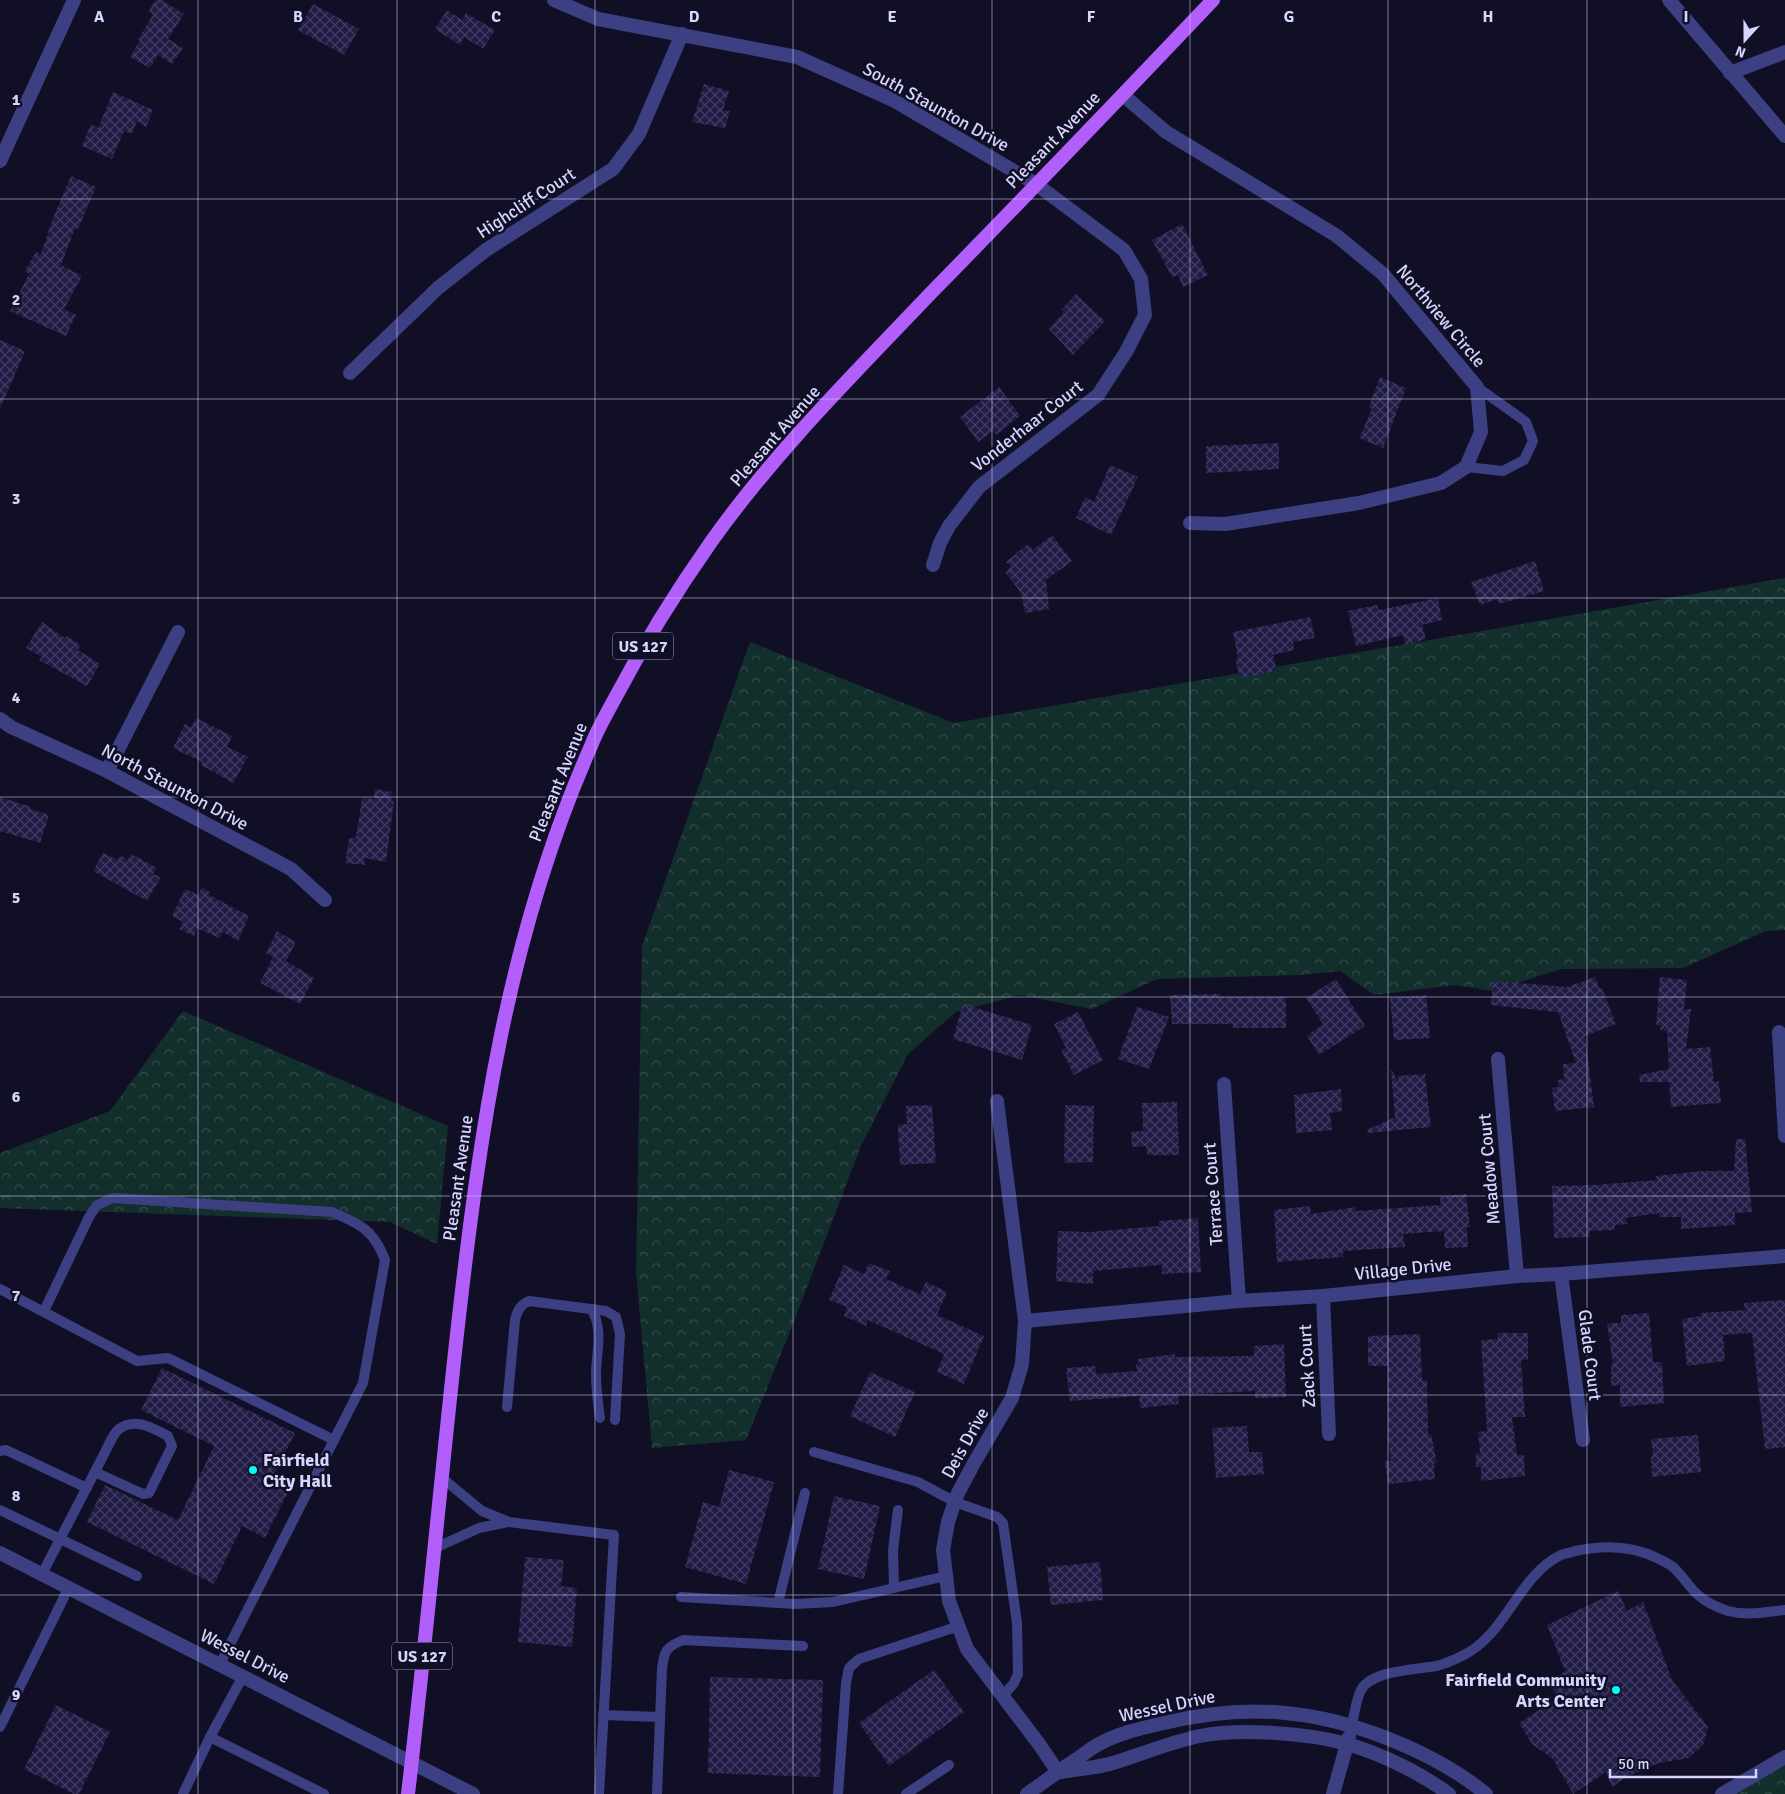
<svg xmlns="http://www.w3.org/2000/svg" width="1785" height="1794" font-family="Signika,sans-serif">
<style>
.forest{fill:url(#forest-crowns)}
.building{fill:url(#building-cross-hatch)}
.lines{fill:none;stroke-linecap:round;stroke-linejoin:round}
.service{stroke:#3c4083;stroke-width:10}
.minor{stroke:#3c4083;stroke-width:14}
.primary{stroke:#b15efb;stroke-width:14}
.grid{fill:none;stroke:#d5d5fe;stroke-width:1;stroke-opacity:0.55}
.poi-dot{fill:#06f9f9;stroke:#110f25;stroke-width:2}
.labels{text-anchor:middle;stroke-width:5;stroke-linejoin:round;paint-order:stroke}
.shield{fill:#110f25;stroke:#9a9abd;stroke-width:1}
.shield-label{font-size:16px;font-weight:bold;fill:#d5d5fe}
.street-label{font-size:18px;fill:#d5d5fe;stroke:#110f25}
.poi-label{font-size:18px;font-weight:bold;fill:#d5d5fe;stroke:#110f25;text-anchor:start}
.grid-label{font-size:16px;text-anchor:middle;font-weight:bold;fill:#d5d5fe;stroke:#110f25;stroke-width:5;stroke-linejoin:round;paint-order:stroke}
</style>
<defs>
<pattern id="forest-crowns" width="20" height="18" patternUnits="userSpaceOnUse" patternTransform="scale(1.25)"><rect width="20" height="18" fill="#132f2b"/><path d="M2 6a3 3 0 1 1 6 0M12 15a3 3 0 1 1 6 0" fill="none" stroke="#344c4b"/></pattern>
<pattern id="building-cross-hatch" width="8" height="8" patternUnits="userSpaceOnUse" patternTransform="scale(1.25)"><rect width="8" height="8" fill="#201c46"/><path d="M0 0l8 8M0 8l8-8" fill="none" stroke="#403c62"/></pattern>
</defs>
<rect width="100%" height="100%" fill="#110f25"/>
<g class="forest">
<polygon points="1785,578 1785,930 1766,931 1683,968 1561,969 1492,991 1455,985 1374,995 1340,971 1301,975 1157,979 1092,1009 1020,995 956,1012 908,1054 861,1146 793,1324 746,1440 652,1448 636,1272 642,946 750,642 954,723"/>
<polygon points="183,1011 448,1126 437,1244 390,1222 0,1208 0,1153 110,1111"/>
<polygon points="1785,1757 1785,1794 1722,1794"/>
</g>
<g class="building">
<polygon points="155,0 162,0 184,14 168,39 183,48 172,64 158,55 150,68 130,57 140,40 138,39 153,15 149,11"/>
<polygon points="313,4 359,29 344,55 298,30"/>
<polygon points="447,10 462,20 466,13 495,30 483,49 464,37 460,45 435,29"/>
<polygon points="704,84 729,91 723,110 730,111 725,128 692,122"/>
<polygon points="113,92 153,110 146,127 137,121 132,134 124,131 112,159 82,146 91,124 98,128"/>
<polygon points="71,176 96,187 78,229 75,228 61,265 82,276 64,309 76,315 66,336 10,311 29,274 25,271 36,252 41,254 53,218"/>
<polygon points="1182,224 1208,275 1183,287 1178,275 1172,277 1152,240"/>
<polygon points="1076,294 1105,321 1073,355 1049,329 1064,312 1061,310"/>
<polygon points="0,340 25,351 0,409"/>
<polygon points="1380,377 1406,388 1383,448 1359,438 1372,409 1369,406"/>
<polygon points="999,387 1020,416 996,435 993,431 978,442 960,417"/>
<polygon points="1279,443 1279,469 1206,473 1206,446"/>
<polygon points="1110,465 1138,477 1111,535 1076,518 1085,497 1094,502"/>
<polygon points="1052,535 1072,561 1046,580 1049,609 1025,613 1021,593 1005,572 1011,567 1006,562 1028,544 1033,550"/>
<polygon points="1535,561 1544,591 1499,604 1497,599 1480,605 1471,582"/>
<polygon points="1438,598 1442,620 1422,625 1426,639 1405,645 1403,635 1356,646 1348,611 1377,605 1379,610"/>
<polygon points="1310,617 1315,638 1293,642 1294,650 1273,655 1277,671 1240,678 1235,659 1238,659 1233,632"/>
<polygon points="42,622 65,638 66,636 81,645 78,650 100,664 87,686 39,660 42,657 26,648"/>
<polygon points="196,718 232,736 227,747 248,757 233,783 201,765 202,762 173,748 185,724 191,727"/>
<polygon points="375,789 392,792 391,801 394,801 386,862 365,858 365,865 345,863 349,839 356,837 362,798 374,799"/>
<polygon points="0,797 31,807 30,809 49,815 40,843 0,831"/>
<polygon points="103,853 118,860 120,855 128,860 131,854 157,868 153,874 161,877 147,901 93,871"/>
<polygon points="202,888 210,892 209,895 249,916 238,941 223,932 219,938 197,928 194,936 179,929 183,922 172,916 185,889 198,895"/>
<polygon points="277,931 296,942 286,961 314,978 300,1004 260,983 273,957 266,953"/>
<polygon points="1595,977 1600,989 1602,988 1616,1024 1585,1036 1594,1107 1555,1111 1552,1088 1558,1087 1558,1080 1564,1079 1563,1064 1576,1063 1558,1012 1491,1005 1493,981 1567,987"/>
<polygon points="1660,977 1687,980 1684,1009 1691,1009 1686,1049 1710,1047 1714,1082 1719,1081 1721,1103 1671,1107 1669,1082 1640,1082 1639,1075 1669,1069 1667,1031 1660,1030 1661,1025 1656,1025"/>
<polygon points="1336,979 1365,1026 1319,1055 1307,1036 1323,1024 1306,998"/>
<polygon points="1220,994 1220,997 1286,997 1286,1028 1233,1028 1233,1024 1172,1024 1170,995"/>
<polygon points="1426,995 1430,1038 1394,1040 1390,998"/>
<polygon points="963,1004 1032,1025 1022,1060 953,1039"/>
<polygon points="1137,1007 1169,1017 1149,1069 1118,1059"/>
<polygon points="1078,1012 1103,1060 1074,1075 1061,1050 1066,1048 1054,1024"/>
<polygon points="1391,1070 1399,1082 1398,1076 1425,1074 1431,1127 1368,1133 1367,1130 1395,1117"/>
<polygon points="1341,1089 1342,1111 1330,1113 1332,1130 1296,1133 1294,1095"/>
<polygon points="1177,1102 1179,1155 1147,1155 1146,1146 1132,1147 1131,1132 1143,1131 1142,1103"/>
<polygon points="932,1105 936,1163 900,1165 898,1125 907,1124 906,1106"/>
<polygon points="1065,1105 1094,1106 1093,1162 1064,1163"/>
<polygon points="1736,1139 1745,1139 1752,1212 1735,1213 1735,1225 1681,1229 1681,1217 1659,1217 1659,1213 1626,1218 1627,1224 1615,1225 1615,1230 1589,1231 1590,1237 1554,1238 1552,1186 1595,1185 1657,1180 1656,1176 1702,1171 1734,1171"/>
<polygon points="1466,1194 1470,1227 1467,1227 1468,1247 1445,1248 1444,1231 1403,1234 1405,1247 1343,1251 1343,1257 1277,1262 1274,1210 1310,1206 1311,1214 1356,1207 1356,1211 1441,1205 1440,1197"/>
<polygon points="1198,1218 1201,1272 1162,1274 1162,1265 1093,1271 1093,1284 1056,1281 1058,1231 1089,1232 1159,1226 1159,1221"/>
<polygon points="869,1263 890,1271 886,1279 920,1294 926,1282 947,1292 937,1315 984,1336 964,1384 937,1372 944,1354 868,1320 866,1326 844,1316 847,1307 829,1300 844,1265 864,1274"/>
<polygon points="1785,1300 1785,1447 1765,1449 1752,1333 1723,1335 1725,1361 1687,1366 1682,1319 1701,1316 1701,1313 1745,1310 1744,1303"/>
<polygon points="1649,1313 1653,1362 1662,1362 1664,1403 1620,1407 1620,1385 1611,1386 1611,1364 1613,1364 1607,1323 1621,1323 1621,1315"/>
<polygon points="1497,1333 1528,1333 1528,1360 1521,1360 1525,1417 1512,1417 1517,1455 1524,1455 1525,1476 1481,1481 1481,1467 1476,1467 1476,1454 1480,1453 1478,1432 1487,1431 1481,1340 1498,1339"/>
<polygon points="1420,1334 1422,1380 1427,1380 1428,1434 1431,1434 1437,1463 1434,1463 1435,1479 1388,1484 1385,1461 1391,1461 1388,1439 1388,1366 1368,1366 1368,1336"/>
<polygon points="1284,1344 1286,1397 1255,1398 1255,1391 1178,1395 1179,1404 1140,1408 1139,1396 1070,1401 1066,1368 1096,1366 1096,1374 1137,1371 1136,1364 1139,1364 1138,1359 1175,1354 1175,1357 1254,1356 1254,1346"/>
<polygon points="162,1368 295,1433 270,1483 288,1492 265,1538 242,1526 214,1584 87,1522 105,1485 178,1520 214,1446 141,1410"/>
<polygon points="870,1372 915,1392 895,1437 850,1416"/>
<polygon points="1247,1426 1249,1452 1262,1452 1264,1474 1216,1478 1212,1428"/>
<polygon points="1698,1435 1701,1472 1652,1477 1651,1456 1653,1456 1651,1439"/>
<polygon points="729,1470 774,1482 746,1584 685,1567 703,1502 719,1507"/>
<polygon points="834,1496 880,1506 864,1579 818,1569"/>
<polygon points="525,1557 564,1560 561,1586 577,1588 572,1647 518,1642"/>
<polygon points="1100,1562 1103,1600 1051,1605 1047,1567"/>
<polygon points="1618,1591 1627,1611 1643,1602 1672,1680 1708,1727 1703,1745 1689,1758 1659,1763 1626,1777 1612,1787 1606,1772 1573,1794 1553,1759 1532,1744 1519,1723 1558,1698 1548,1682 1565,1671 1547,1625"/>
<polygon points="934,1670 964,1712 889,1766 859,1723"/>
<polygon points="710,1677 823,1680 820,1777 708,1773"/>
<polygon points="56,1705 110,1732 79,1794 74,1794 24,1769"/>
</g>
<g class="lines">
<g class="service">
<polyline points="1466,467 1503,471 1524,460 1533,441 1526,422 1477,387"/>
<polyline points="0,1289 137,1361 168,1358 334,1440"/>
<path d="M591 1309C604 1328 596 1353 596 1375 596 1389 598 1404 600 1418"/>
<path d="M44 1311 89 1217 97 1205 113 1198 332 1212C360 1224 374 1230 385 1260L363 1383 220 1664"/>
<path d="M507 1407 515 1320C517 1311 520 1305 529 1301L606 1311 616 1317 620 1334 615 1420"/>
<polyline points="0,1451 6,1450 87,1488"/>
<polyline points="814,1452 918,1482 955,1502 997,1517 1003,1523 1017,1623 1018,1674 1014,1683 1003,1696"/>
<polyline points="441,1477 482,1511 509,1522 614,1535 599,1794"/>
<polyline points="0,1510 137,1576"/>
<polyline points="433,1549 479,1528 508,1522"/>
<path d="M42 1574C62 1535 82 1497 102 1458 106 1451 113 1433 119 1429 135 1417 153 1428 168 1436L172 1446 149 1493 143 1494 95 1472"/>
<polyline points="894,1588 893,1550 898,1510"/>
<polyline points="681,1597 795,1604 833,1602 946,1576"/>
<polyline points="778,1603 805,1493"/>
<polyline points="243,1676 210,1737 324,1794"/>
<polyline points="603,1715 660,1717"/>
<path d="M1352 1725C1354 1714 1356 1702 1360 1692 1369 1670 1415 1670 1436 1666 1445 1664 1456 1659 1464 1655 1508 1632 1518 1576 1561 1555 1565 1553 1571 1553 1575 1551 1603 1545 1631 1545 1657 1558 1662 1561 1668 1563 1673 1567 1682 1575 1689 1587 1698 1595 1706 1602 1719 1608 1728 1611 1747 1616 1766 1612 1785 1610"/>
<polyline points="0,1727 69,1587"/>
<polyline points="183,1794 210,1737"/>
<path d="M657 1794 662 1669C664 1651 666 1647 683 1640L803 1646"/>
<polyline points="838,1794 846,1683 849,1668 859,1659 959,1626"/>
<polyline points="906,1794 949,1765"/>
</g>
<g class="minor">
<polyline points="554,0 598,19 797,57 893,100 1036,184 1124,250 1141,279 1145,315 1126,352 1098,395 979,487 949,526 940,543 933,565"/>
<polyline points="1669,0 1785,136"/>
<polyline points="1730,73 1785,52"/>
<polyline points="1123,95 1166,132 1337,236 1383,274 1477,387 1481,432 1466,467 1441,483 1359,503 1225,524 1190,523"/>
<polyline points="0,161 74,0"/>
<polyline points="350,373 438,288 486,250 613,169 639,134 682,34"/>
<polyline points="0,719 11,727 107,771 291,869 325,900"/>
<polyline points="107,771 178,632"/>
<polyline points="1779,1032 1785,1136"/>
<polyline points="1498,1059 1517,1276"/>
<polyline points="1224,1084 1239,1301"/>
<polyline points="997,1101 1025,1321 1022,1364 1012,1398 974,1463 957,1495 948,1522 943,1550 949,1601 967,1649 1039,1744 1058,1772"/>
<polyline points="1561,1274 1583,1440"/>
<polyline points="1323,1296 1329,1434"/>
<polyline points="1025,1321 1239,1301 1323,1296 1517,1276 1561,1274 1785,1256"/>
<polyline points="0,1553 473,1794"/>
<path d="M1061 1772C1078 1769 1097 1768 1113 1763 1143 1754 1170 1742 1200 1736 1240 1728 1308 1733 1347 1744 1380 1753 1422 1774 1449 1794"/>
<path d="M1027 1794C1044 1782 1060 1770 1077 1759 1084 1754 1091 1748 1099 1744 1119 1733 1142 1728 1164 1723 1246 1703 1316 1709 1394 1741 1428 1755 1458 1771 1486 1794"/>
<polyline points="1333,1794 1349,1737"/>
<polyline points="1722,1794 1785,1757"/>
</g>
<path class="primary" d="M408 1794C426 1641 440 1487 457 1334 480 1130 507 936 591 746 597 730 606 715 614 700 643 645 675 593 711 542 774 453 853 375 928 296 1024 198 1119 99 1213 0"/>
</g>
<path class="grid" d="M198 0V1794M397 0V1794M595 0V1794M793 0V1794M992 0V1794M1190 0V1794M1388 0V1794M1587 0V1794M0 199H1785M0 399H1785M0 598H1785M0 797H1785M0 997H1785M0 1196H1785M0 1395H1785M0 1595H1785"/>
<g class="poi-dot">
<circle cx="253" cy="1470" r="5"/>
<circle cx="1616" cy="1690" r="5"/>
</g>
<g class="labels">
<g class="shield">
<rect x="613" y="632.5" width="60" height="27" rx="4"/>
<rect x="392" y="1642.5" width="60" height="27" rx="4"/>
</g>
<g class="shield-label">
<text x="643" y="652">US 127</text>
<text x="422" y="1662">US 127</text>
</g>
<g class="street-label">
<text transform="translate(936 107) rotate(29)" y="6">South Staunton Drive</text>
<text transform="translate(1053 140) rotate(-46)" y="6">Pleasant Avenue</text>
<text transform="translate(526 203) rotate(-33)" y="6">Highcliff Court</text>
<text transform="translate(1441 316) rotate(50)" y="6">Northview Circle</text>
<text transform="translate(1027 426) rotate(-38)" y="6">Vonderhaar Court</text>
<text transform="translate(775 436) rotate(-49)" y="6">Pleasant Avenue</text>
<text transform="translate(558 782) rotate(-68)" y="6">Pleasant Avenue</text>
<text transform="translate(175 787) rotate(28)" y="6">North Staunton Drive</text>
<text transform="translate(1489 1169) rotate(-95)" y="6">Meadow Court</text>
<text transform="translate(458 1178) rotate(-82)" y="6">Pleasant Avenue</text>
<text transform="translate(1213 1194) rotate(-94)" y="6">Terrace Court</text>
<text transform="translate(1403 1269) rotate(-6)" y="6">Village Drive</text>
<text transform="translate(1590 1355) rotate(83)" y="6">Glade Court</text>
<text transform="translate(1307 1366) rotate(-93)" y="6">Zack Court</text>
<text transform="translate(965 1443) rotate(-61)" y="6">Deis Drive</text>
<text transform="translate(245 1656) rotate(27)" y="6">Wessel Drive</text>
<text transform="translate(1167 1706) rotate(-12)" y="6">Wessel Drive</text>
</g>
<g class="poi-label">
<text x="263" y="1466">Fairfield<tspan x="263" dy="21">City Hall</tspan></text>
<text x="1606" y="1686" text-anchor="end">Fairfield Community<tspan x="1606" dy="21">Arts Center</tspan></text>
</g>
</g>
<g class="grid-label">
<text x="99" y="22">A</text>
<text x="298" y="22">B</text>
<text x="496" y="22">C</text>
<text x="694" y="22">D</text>
<text x="892" y="22">E</text>
<text x="1091" y="22">F</text>
<text x="1289" y="22">G</text>
<text x="1488" y="22">H</text>
<text x="1686" y="22">I</text>
<text x="16" y="105">1</text>
<text x="16" y="305">2</text>
<text x="16" y="504">3</text>
<text x="16" y="703">4</text>
<text x="16" y="903">5</text>
<text x="16" y="1102">6</text>
<text x="16" y="1301">7</text>
<text x="16" y="1501">8</text>
<text x="16" y="1700">9</text>
</g>
<g transform="translate(1745 40) rotate(201)" stroke="#110f25" stroke-width="4" paint-order="stroke">
<path d="M0-4L9 19L0 12L-9 19Z" fill="#d5d5fe"/>
<text y="-8" font-size="14" font-weight="bold" text-anchor="middle" fill="#d5d5fe">N</text>
</g>
<path d="M1610 1769v8h146v-8" fill="none" stroke="#d5d5fe" stroke-width="2.5"/>
<text x="1618" y="1769" font-size="15" fill="#d5d5fe" stroke="#110f25" stroke-width="4" paint-order="stroke">50 m</text>
</svg>
